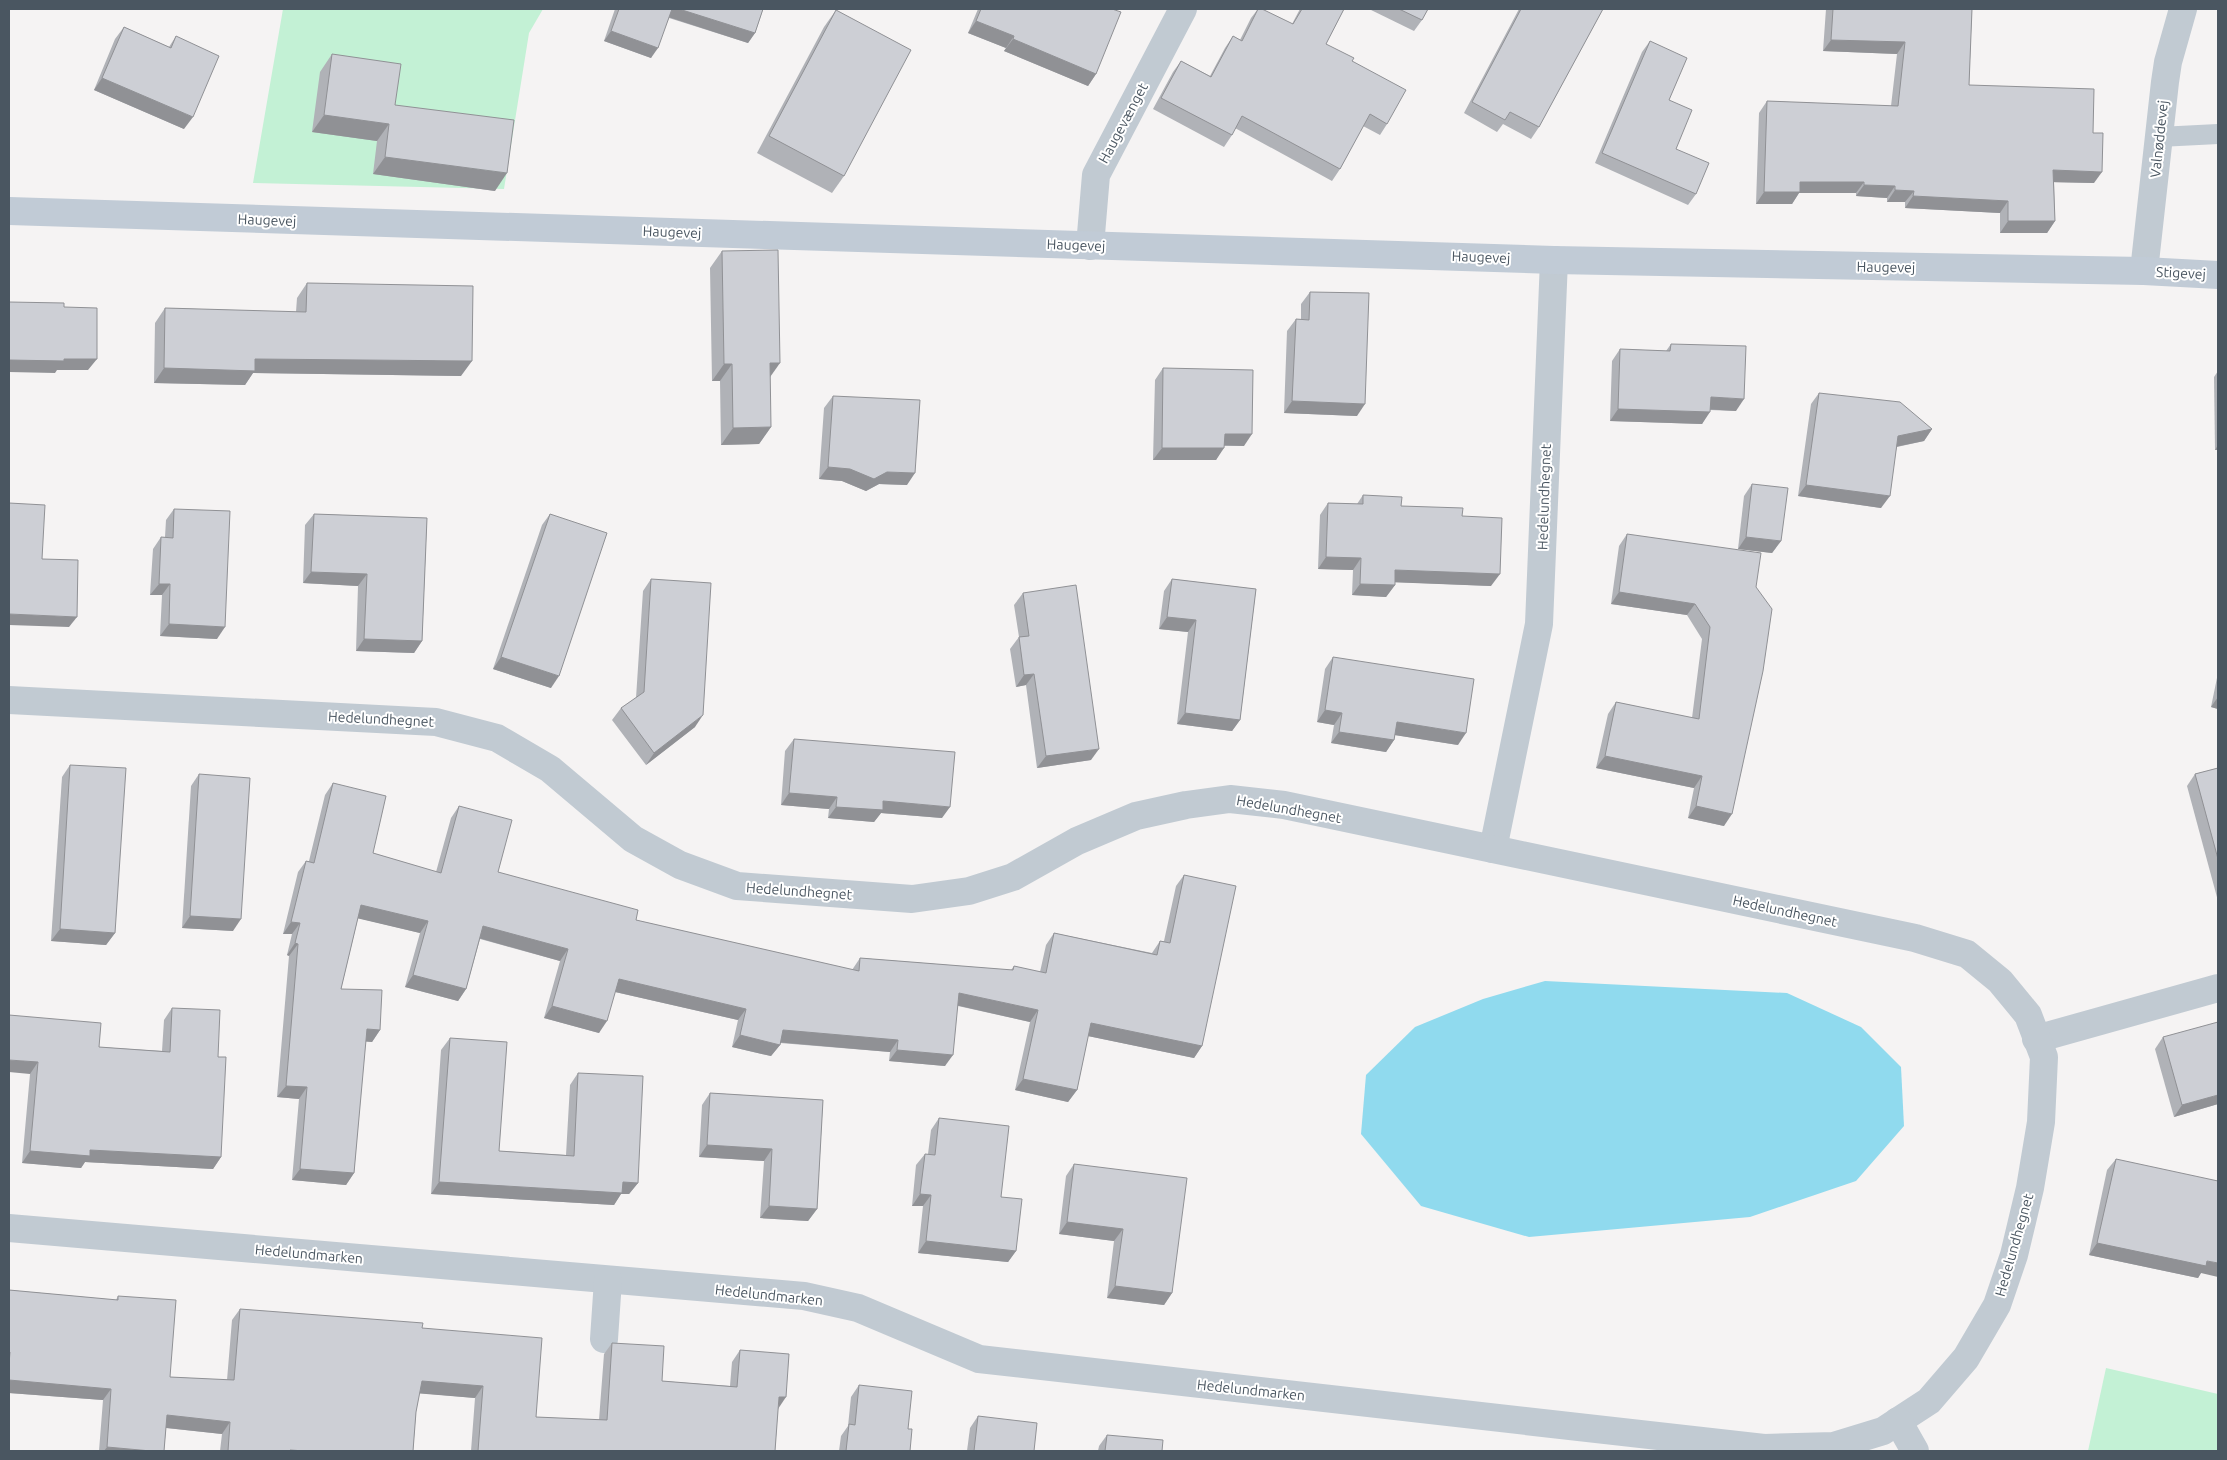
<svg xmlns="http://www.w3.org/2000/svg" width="2227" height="1460" font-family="Ubuntu,sans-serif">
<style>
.green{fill:#c3f1d5}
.water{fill:#90daee}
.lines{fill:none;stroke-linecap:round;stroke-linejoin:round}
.lane{stroke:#c1cad2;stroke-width:20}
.street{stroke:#c1cad2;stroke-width:28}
.secondary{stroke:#c1cbd6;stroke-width:28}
.wall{fill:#b0b2b7}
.shaded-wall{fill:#909195}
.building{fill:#cdcfd5;stroke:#909195}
.labels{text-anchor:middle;stroke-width:4;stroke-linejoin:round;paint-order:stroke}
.street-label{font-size:14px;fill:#4a5661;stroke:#fff}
</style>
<rect width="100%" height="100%" fill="#f5f3f3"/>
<g class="green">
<polygon points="283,9 543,9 529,33 504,189 253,183"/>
<polygon points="2106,1368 2218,1394 2218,1451 2088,1451"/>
</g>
<polygon class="water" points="1545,981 1787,993 1861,1027 1901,1067 1904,1126 1856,1181 1750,1217 1529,1237 1421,1206 1361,1134 1366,1075 1415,1027 1483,999"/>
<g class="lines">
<polyline class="lane" points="2159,137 2218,134"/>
<g class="street">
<polyline points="1090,246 1096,175 1183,9"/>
<polyline points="2144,271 2165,82 2168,62 2183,9"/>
<polyline points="9,700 436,722 497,738 550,769 633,839 680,865 737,886 912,899 969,891 1013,877 1077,841 1136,816 1186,805 1230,799 1284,805 1493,849 1539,624 1554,260"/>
<polyline points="2036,1039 2218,988"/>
<polyline points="9,1228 804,1296 858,1308 979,1359 1764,1448 1834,1446 1883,1431 1929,1401 1966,1358 1997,1305 2014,1255 2030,1188 2041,1122 2044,1057 2028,1015 2000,981 1967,954 1915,938 1493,849"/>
<polyline points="604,1339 608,1280"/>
<polyline points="1898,1421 1915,1451"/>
</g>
<polyline class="secondary" points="9,211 1554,260 2144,271 2218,275"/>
</g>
<g class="wall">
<polygon points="615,9 763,9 755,33 748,43 669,18 651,58 604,41"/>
<polygon points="978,9 1112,9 1096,74 1088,86 1004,51 1006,48 968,33"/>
<polygon points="1258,9 1292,24 1300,9 1344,9 1326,44 1352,61 1387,124 1380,135 1363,126 1340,169 1332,181 1235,128 1232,135 1224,147 1153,109 1173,72 1181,61 1210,76 1225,48 1233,36 1240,40 1251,18"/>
<polygon points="1369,9 1428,9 1422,20 1414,31"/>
<polygon points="1519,9 1603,9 1539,127 1531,139 1503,124 1497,132 1464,113"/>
<polygon points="1826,9 1972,9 1969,85 2093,133 2094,183 2054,182 2055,221 2047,233 2000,233 2000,213 1905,208 1905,202 1887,202 1887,198 1856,196 1856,193 1799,193 1792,204 1756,204 1759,113 1767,101 1891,106 1897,54 1823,51"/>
<polygon points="836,10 844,176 832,193 757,153 824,27"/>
<polygon points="124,27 169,47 176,36 184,129 94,90 115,39"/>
<polygon points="1650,41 1669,100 1676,149 1696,194 1688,205 1595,163 1642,52"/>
<polygon points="332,54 495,191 373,174 377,141 312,132 320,72"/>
<polygon points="722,251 771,427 759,444 721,445 720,381 712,381 710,268"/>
<polygon points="307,283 461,376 253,373 245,385 154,383 155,323 165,308 296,312 297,298"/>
<polygon points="1310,292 1357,416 1284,413 1287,331 1296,319 1301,319 1301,304"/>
<polygon points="1671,344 1736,411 1710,410 1702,424 1610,421 1612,361 1620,349 1666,351"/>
<polygon points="1163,368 1244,446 1224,446 1216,460 1153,460 1155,380"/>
<polygon points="2218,371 2218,450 2215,450 2214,377"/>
<polygon points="1819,393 1932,429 1924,441 1897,447 1881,508 1798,496 1811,404"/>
<polygon points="833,396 907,485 879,484 866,491 842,481 819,479 824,408"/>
<polygon points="1752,484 1781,541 1772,553 1738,549 1744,496"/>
<polygon points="1363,495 1401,506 1462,516 1491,586 1395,582 1395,585 1386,597 1352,595 1353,570 1318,569 1320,515 1328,503 1357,504"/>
<polygon points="174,509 217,639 160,636 162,595 150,595 153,549 161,537 165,537 166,520"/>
<polygon points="314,514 427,518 422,641 414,653 356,651 358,586 303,583 305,525"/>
<polygon points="550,514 551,688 493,669 542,525"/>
<polygon points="1627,534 1756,587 1724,826 1688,818 1694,788 1596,768 1608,714 1616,702 1692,718 1702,639 1687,615 1611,604 1619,546"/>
<polygon points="651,579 695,727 646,765 612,720 621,708 636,698 643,591"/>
<polygon points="1172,579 1256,589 1240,720 1232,731 1177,724 1188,632 1159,629 1164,591"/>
<polygon points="1023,593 1091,760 1037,768 1026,685 1016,687 1010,649 1019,637 1014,605"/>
<polygon points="1333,657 1458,745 1395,735 1394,740 1386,752 1331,743 1334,725 1317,722 1325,669"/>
<polygon points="2218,673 2218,709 2211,707"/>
<polygon points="794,739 942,818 881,813 874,822 828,818 829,809 781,805 785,751"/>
<polygon points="70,765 115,933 106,945 51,941 62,777"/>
<polygon points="2218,768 2218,901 2187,786 2195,774"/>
<polygon points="199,774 233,931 182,928 191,786"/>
<polygon points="333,783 373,853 436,872 451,818 459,806 498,872 636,920 852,970 860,958 1011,970 1014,966 1040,972 1046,945 1054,933 1152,953 1160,941 1164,941 1176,886 1184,875 1202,1046 1194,1058 1088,1036 1077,1090 1068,1102 1015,1090 1030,1022 958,1006 945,1066 889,1061 890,1052 780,1043 780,1045 771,1056 732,1047 738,1020 615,992 599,1033 544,1018 560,961 480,939 466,989 458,1001 405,987 420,933 358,918 341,989 380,1030 372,1042 365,1041 354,1173 346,1185 292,1180 299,1099 277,1097 289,956 287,955 292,934 283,934 298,872 306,861 309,861 325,795"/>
<polygon points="172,1008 218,1057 221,1157 213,1169 85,1162 81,1168 22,1163 30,1074 9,1015 99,1047 162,1051 164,1020"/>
<polygon points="2163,1037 2218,1104 2174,1117 2155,1049"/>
<polygon points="450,1038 499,1151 566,1155 570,1085 578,1073 638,1183 629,1194 621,1194 614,1205 431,1194 441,1050"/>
<polygon points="710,1093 823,1100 817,1209 808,1221 760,1218 764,1161 699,1157 702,1105"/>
<polygon points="939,1118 1001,1197 1016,1251 1008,1262 918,1253 923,1206 912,1206 916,1165 925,1154 928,1154 931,1130"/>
<polygon points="2116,1159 2201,1273 2198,1278 2089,1255 2107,1170"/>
<polygon points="1074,1164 1172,1293 1164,1305 1107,1298 1114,1241 1059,1234 1066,1176"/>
<polygon points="9,1290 116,1300 118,1296 170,1377 227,1380 232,1320 240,1309 422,1328 536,1417 599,1420 604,1354 612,1343 662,1381 730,1386 732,1362 740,1350 778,1409 775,1451 471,1451 475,1398 419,1393 416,1412 413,1451 220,1451 222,1434 166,1428 164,1451 99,1451 103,1400 9,1393"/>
<polygon points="859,1385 908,1429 910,1451 839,1451 841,1436 848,1426 851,1397"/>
<polygon points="978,1416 1034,1451 967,1451 970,1428"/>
<polygon points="1107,1435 1162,1451 1098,1451 1099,1446"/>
</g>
<g class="shaded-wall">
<polygon points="671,9 679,9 755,33 748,43 665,16"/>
<polygon points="976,21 1014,36 1006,48 968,33"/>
<polygon points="611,31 658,48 651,58 604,41"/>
<polygon points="1013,39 1096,74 1088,86 1004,51"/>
<polygon points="1831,40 1905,42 1897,54 1823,51"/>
<polygon points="102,78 193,117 184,129 94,90"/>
<polygon points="324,115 389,124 377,141 312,132"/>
<polygon points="385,157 507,173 495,191 373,174"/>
<polygon points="2053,170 2102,172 2094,183 2045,182"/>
<polygon points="1800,182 1864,182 1856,193 1799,193 1792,204 1756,204 1764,192"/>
<polygon points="1864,185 1895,186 1887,198 1856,196"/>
<polygon points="1895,190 1914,191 1905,202 1887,202"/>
<polygon points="1913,196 2008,201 2000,213 1905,208"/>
<polygon points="2008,221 2055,221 2047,233 2000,233"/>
<polygon points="64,359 97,359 88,370 57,370 55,373 9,372 9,360"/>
<polygon points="255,359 472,361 461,376 253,373 245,385 154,383 164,368"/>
<polygon points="770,363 780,363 768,380"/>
<polygon points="724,364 732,364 720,381 712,381"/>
<polygon points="1711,397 1744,399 1736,411 1703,409"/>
<polygon points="1292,401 1365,404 1357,416 1284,413"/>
<polygon points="1618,409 1710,412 1702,424 1610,421"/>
<polygon points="771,427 759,444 721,445 733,428"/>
<polygon points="1932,429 1924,441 1890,448 1898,436"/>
<polygon points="1225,434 1252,434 1244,446 1217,445"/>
<polygon points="2218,445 2218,450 2215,450"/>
<polygon points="1162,448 1224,448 1216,460 1153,460"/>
<polygon points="828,467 887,472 915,473 907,485 879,484 866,491 842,481 819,479"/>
<polygon points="1806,485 1890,496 1881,508 1798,496"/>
<polygon points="1746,537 1781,541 1772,553 1738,549"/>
<polygon points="1326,557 1361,558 1353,570 1318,569"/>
<polygon points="1395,570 1500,574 1491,586 1387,582"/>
<polygon points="311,572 367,574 358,586 303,583"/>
<polygon points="159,584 170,584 162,595 150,595"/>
<polygon points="1360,584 1395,585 1386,597 1352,595"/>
<polygon points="1619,592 1695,604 1687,615 1611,604"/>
<polygon points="9,614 77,617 69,627 9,625"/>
<polygon points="1167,617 1196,620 1188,632 1159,629"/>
<polygon points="169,624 225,627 217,639 160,636"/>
<polygon points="364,639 422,641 414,653 356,651"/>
<polygon points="501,657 559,676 551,688 493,669"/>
<polygon points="1034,674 1026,685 1016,687 1024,675"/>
<polygon points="2218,697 2218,709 2211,707"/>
<polygon points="1325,710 1342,713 1334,725 1317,722"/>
<polygon points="1185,713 1240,720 1232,731 1177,724"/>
<polygon points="703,715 695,727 646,765 654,753"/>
<polygon points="1397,722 1466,733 1458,745 1388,734"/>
<polygon points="1339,732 1394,740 1386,752 1331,743"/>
<polygon points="1099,749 1091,760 1037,768 1046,756"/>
<polygon points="1605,756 1702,776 1694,788 1596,768"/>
<polygon points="789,793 837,797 829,809 781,805"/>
<polygon points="883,801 950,807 942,818 881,813 874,822 828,818 836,807"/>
<polygon points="1696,806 1732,814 1724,826 1688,818"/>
<polygon points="361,905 428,921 420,933 352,917"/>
<polygon points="190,916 241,919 233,931 182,928"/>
<polygon points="291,922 300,923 292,934 283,934"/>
<polygon points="483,926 568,949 560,961 475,937"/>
<polygon points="60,929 115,933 106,945 51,941"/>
<polygon points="295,943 298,944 289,956 287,955"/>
<polygon points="413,975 466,989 458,1001 405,987"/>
<polygon points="619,979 746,1009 738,1020 611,991"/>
<polygon points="959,993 1038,1010 1030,1022 951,1004"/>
<polygon points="552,1006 607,1021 599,1033 544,1018"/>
<polygon points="1091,1023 1202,1046 1194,1058 1083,1035"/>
<polygon points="367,1029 380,1030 372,1042 358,1041"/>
<polygon points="783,1030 898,1040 890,1052 775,1042"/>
<polygon points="740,1035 780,1045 771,1056 732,1047"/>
<polygon points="897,1050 953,1055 945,1066 889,1061"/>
<polygon points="9,1060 38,1062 30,1074 9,1072"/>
<polygon points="1023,1079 1077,1090 1068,1102 1015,1090"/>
<polygon points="286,1086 307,1087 299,1099 277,1097"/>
<polygon points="2218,1095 2218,1104 2174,1117 2182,1105"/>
<polygon points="707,1145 772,1149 764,1161 699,1157"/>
<polygon points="90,1150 221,1157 213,1169 85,1162 81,1168 22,1163 30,1151"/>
<polygon points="300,1169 354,1173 346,1185 292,1180"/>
<polygon points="439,1182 623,1182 638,1183 629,1194 621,1194 614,1205 431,1194"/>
<polygon points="920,1194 931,1195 923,1206 912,1206"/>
<polygon points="769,1206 817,1209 808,1221 760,1218"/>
<polygon points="1067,1222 1123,1229 1114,1241 1059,1234"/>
<polygon points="926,1241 1016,1251 1008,1262 918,1253"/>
<polygon points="2097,1243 2218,1263 2218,1277 2201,1273 2198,1278 2089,1255"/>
<polygon points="1115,1286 1172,1293 1164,1305 1107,1298"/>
<polygon points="9,1380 111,1389 103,1400 9,1393"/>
<polygon points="422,1381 483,1386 475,1398 414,1393"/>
<polygon points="779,1397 786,1397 778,1409"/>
<polygon points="167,1415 230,1422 222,1434 158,1427"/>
<polygon points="107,1447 151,1451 104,1451"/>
</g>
<g class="building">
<polygon points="619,9 672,9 658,48 611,31"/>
<polygon points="679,9 763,9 755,33"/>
<polygon points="981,9 1112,9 1121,12 1096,74 1013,39 1014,36 976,21"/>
<polygon points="1258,9 1262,9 1293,24 1302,9 1344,9 1326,44 1354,58 1352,61 1406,90 1387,124 1370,114 1340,169 1242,116 1232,135 1161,98 1181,61 1211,77 1233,36 1242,41"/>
<polygon points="1399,9 1428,9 1422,20"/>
<polygon points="1521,9 1603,9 1539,127 1510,112 1505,120 1472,102"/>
<polygon points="1833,9 1972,9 1969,85 2094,89 2093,133 2103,133 2102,172 2053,170 2055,221 2008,221 2008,201 1913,196 1914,191 1895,190 1895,186 1864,185 1864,182 1800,182 1800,192 1764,192 1767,101 1898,106 1905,42 1831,40"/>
<polygon points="836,10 911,50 844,176 769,136"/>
<polygon points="124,27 171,48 176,36 219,56 193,117 102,78"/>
<polygon points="1650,41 1687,58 1669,100 1692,110 1676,149 1709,163 1696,194 1602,153"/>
<polygon points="332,54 401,64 395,105 514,120 507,173 385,157 389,124 324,115"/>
<polygon points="778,250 780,363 770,363 771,427 733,428 732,364 724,364 722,251"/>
<polygon points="307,283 473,286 472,361 255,359 255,371 164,368 165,308 306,312"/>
<polygon points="1310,292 1369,293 1365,404 1292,401 1296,319 1309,320"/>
<polygon points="9,302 64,303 64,307 97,308 97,359 64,359 64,361 9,360"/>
<polygon points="1671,344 1746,346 1744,399 1711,397 1710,412 1618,409 1620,349 1670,351"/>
<polygon points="1163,368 1253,370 1252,434 1225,434 1224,448 1162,448"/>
<polygon points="1819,393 1900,402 1932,429 1898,436 1890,496 1806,485"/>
<polygon points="833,396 920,400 915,473 887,472 874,479 850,469 828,467"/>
<polygon points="1752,484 1788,488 1781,541 1746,537"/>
<polygon points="1363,495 1402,497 1401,506 1463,508 1462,516 1502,518 1500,574 1395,570 1395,585 1360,584 1361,558 1326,557 1328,503 1363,504"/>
<polygon points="9,503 45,505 42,559 78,560 77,617 9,614"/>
<polygon points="174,509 230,511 225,627 169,624 170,584 159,584 161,537 173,538"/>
<polygon points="314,514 427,518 422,641 364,639 367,574 311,572"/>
<polygon points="550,514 607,533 559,676 501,657"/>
<polygon points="1627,534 1761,553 1756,587 1772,609 1763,671 1732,814 1696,806 1702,776 1605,756 1616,702 1699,719 1710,627 1695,604 1619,592"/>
<polygon points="651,579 711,583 703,715 654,753 621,708 644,692"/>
<polygon points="1172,579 1256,589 1240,720 1185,713 1196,620 1167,617"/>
<polygon points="1076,585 1099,749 1046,756 1034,674 1024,675 1019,637 1029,636 1023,593"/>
<polygon points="1333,657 1474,679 1466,733 1397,722 1394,740 1339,732 1342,713 1325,710"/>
<polygon points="794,739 955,752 950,807 883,801 883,810 836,807 837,797 789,793"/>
<polygon points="70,765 126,768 115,933 60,929"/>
<polygon points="2218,768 2218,859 2195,774"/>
<polygon points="199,774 250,778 241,919 190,916"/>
<polygon points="333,783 386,796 373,853 441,873 459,806 512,820 498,872 638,910 636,920 859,971 860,958 1013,970 1014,966 1046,973 1054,933 1157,955 1160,941 1170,943 1184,875 1236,886 1202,1046 1091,1023 1077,1090 1023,1079 1038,1010 959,993 953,1055 897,1050 898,1040 783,1030 780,1045 740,1035 746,1009 619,979 607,1021 552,1006 568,949 483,926 466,989 413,975 428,921 361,905 341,989 382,990 380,1030 367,1029 354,1173 300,1169 307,1087 286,1086 298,944 295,943 300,923 291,922 306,861 314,863"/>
<polygon points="172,1008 220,1010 218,1057 226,1057 221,1157 90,1150 90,1156 30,1151 38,1062 9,1060 9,1015 101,1023 99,1047 170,1052"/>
<polygon points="2218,1022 2218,1095 2182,1105 2163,1037"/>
<polygon points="450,1038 507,1042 499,1151 574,1156 578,1073 643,1076 638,1183 623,1182 622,1193 439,1182"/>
<polygon points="710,1093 823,1100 817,1209 769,1206 772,1149 707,1145"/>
<polygon points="939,1118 1009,1126 1001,1197 1022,1199 1016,1251 926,1241 931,1195 920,1194 925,1154 935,1155"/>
<polygon points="2116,1159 2218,1181 2218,1263 2207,1261 2206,1266 2097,1243"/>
<polygon points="1074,1164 1187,1178 1172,1293 1115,1286 1123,1229 1067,1222"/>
<polygon points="9,1290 118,1300 118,1296 176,1300 170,1377 234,1380 240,1309 423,1323 422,1328 542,1338 536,1417 607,1420 612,1343 664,1346 662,1381 737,1387 740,1350 789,1354 786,1397 779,1397 775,1451 478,1451 483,1386 422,1381 416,1412 413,1451 305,1451 290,1450 290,1451 228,1451 230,1422 167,1415 164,1451 151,1451 107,1447 111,1389 9,1380 9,1364 10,1352 9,1352"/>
<polygon points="859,1385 912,1391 908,1429 912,1429 910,1451 846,1451 849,1424 855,1425"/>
<polygon points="978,1416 1037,1423 1034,1451 974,1451"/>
<polygon points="1107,1435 1163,1440 1162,1451 1105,1451"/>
</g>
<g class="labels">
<g class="street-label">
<text transform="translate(1123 123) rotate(-62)" y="5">Haugevænget</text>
<text transform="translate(2159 139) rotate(-84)" y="5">Valnøddevej</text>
<text transform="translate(267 220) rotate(2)" y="5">Haugevej</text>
<text transform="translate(672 232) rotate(2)" y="5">Haugevej</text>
<text transform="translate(1076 245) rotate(2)" y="5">Haugevej</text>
<text transform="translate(1481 257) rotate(2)" y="5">Haugevej</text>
<text transform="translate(1886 267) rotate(1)" y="5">Haugevej</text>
<text transform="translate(2181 273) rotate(3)" y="5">Stigevej</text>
<text transform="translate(1544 497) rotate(-88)" y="5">Hedelundhegnet</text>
<text transform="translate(381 719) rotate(3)" y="5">Hedelundhegnet</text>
<text transform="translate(1289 809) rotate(10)" y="5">Hedelundhegnet</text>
<text transform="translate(799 891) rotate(4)" y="5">Hedelundhegnet</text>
<text transform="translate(1785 911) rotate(12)" y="5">Hedelundhegnet</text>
<text transform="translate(2014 1245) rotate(-74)" y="5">Hedelundhegnet</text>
<text transform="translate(309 1254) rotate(5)" y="5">Hedelundmarken</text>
<text transform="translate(769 1295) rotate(6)" y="5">Hedelundmarken</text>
<text transform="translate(1251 1390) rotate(6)" y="5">Hedelundmarken</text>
</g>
</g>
<rect width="2227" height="1460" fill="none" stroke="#4a5661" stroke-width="20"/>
</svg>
